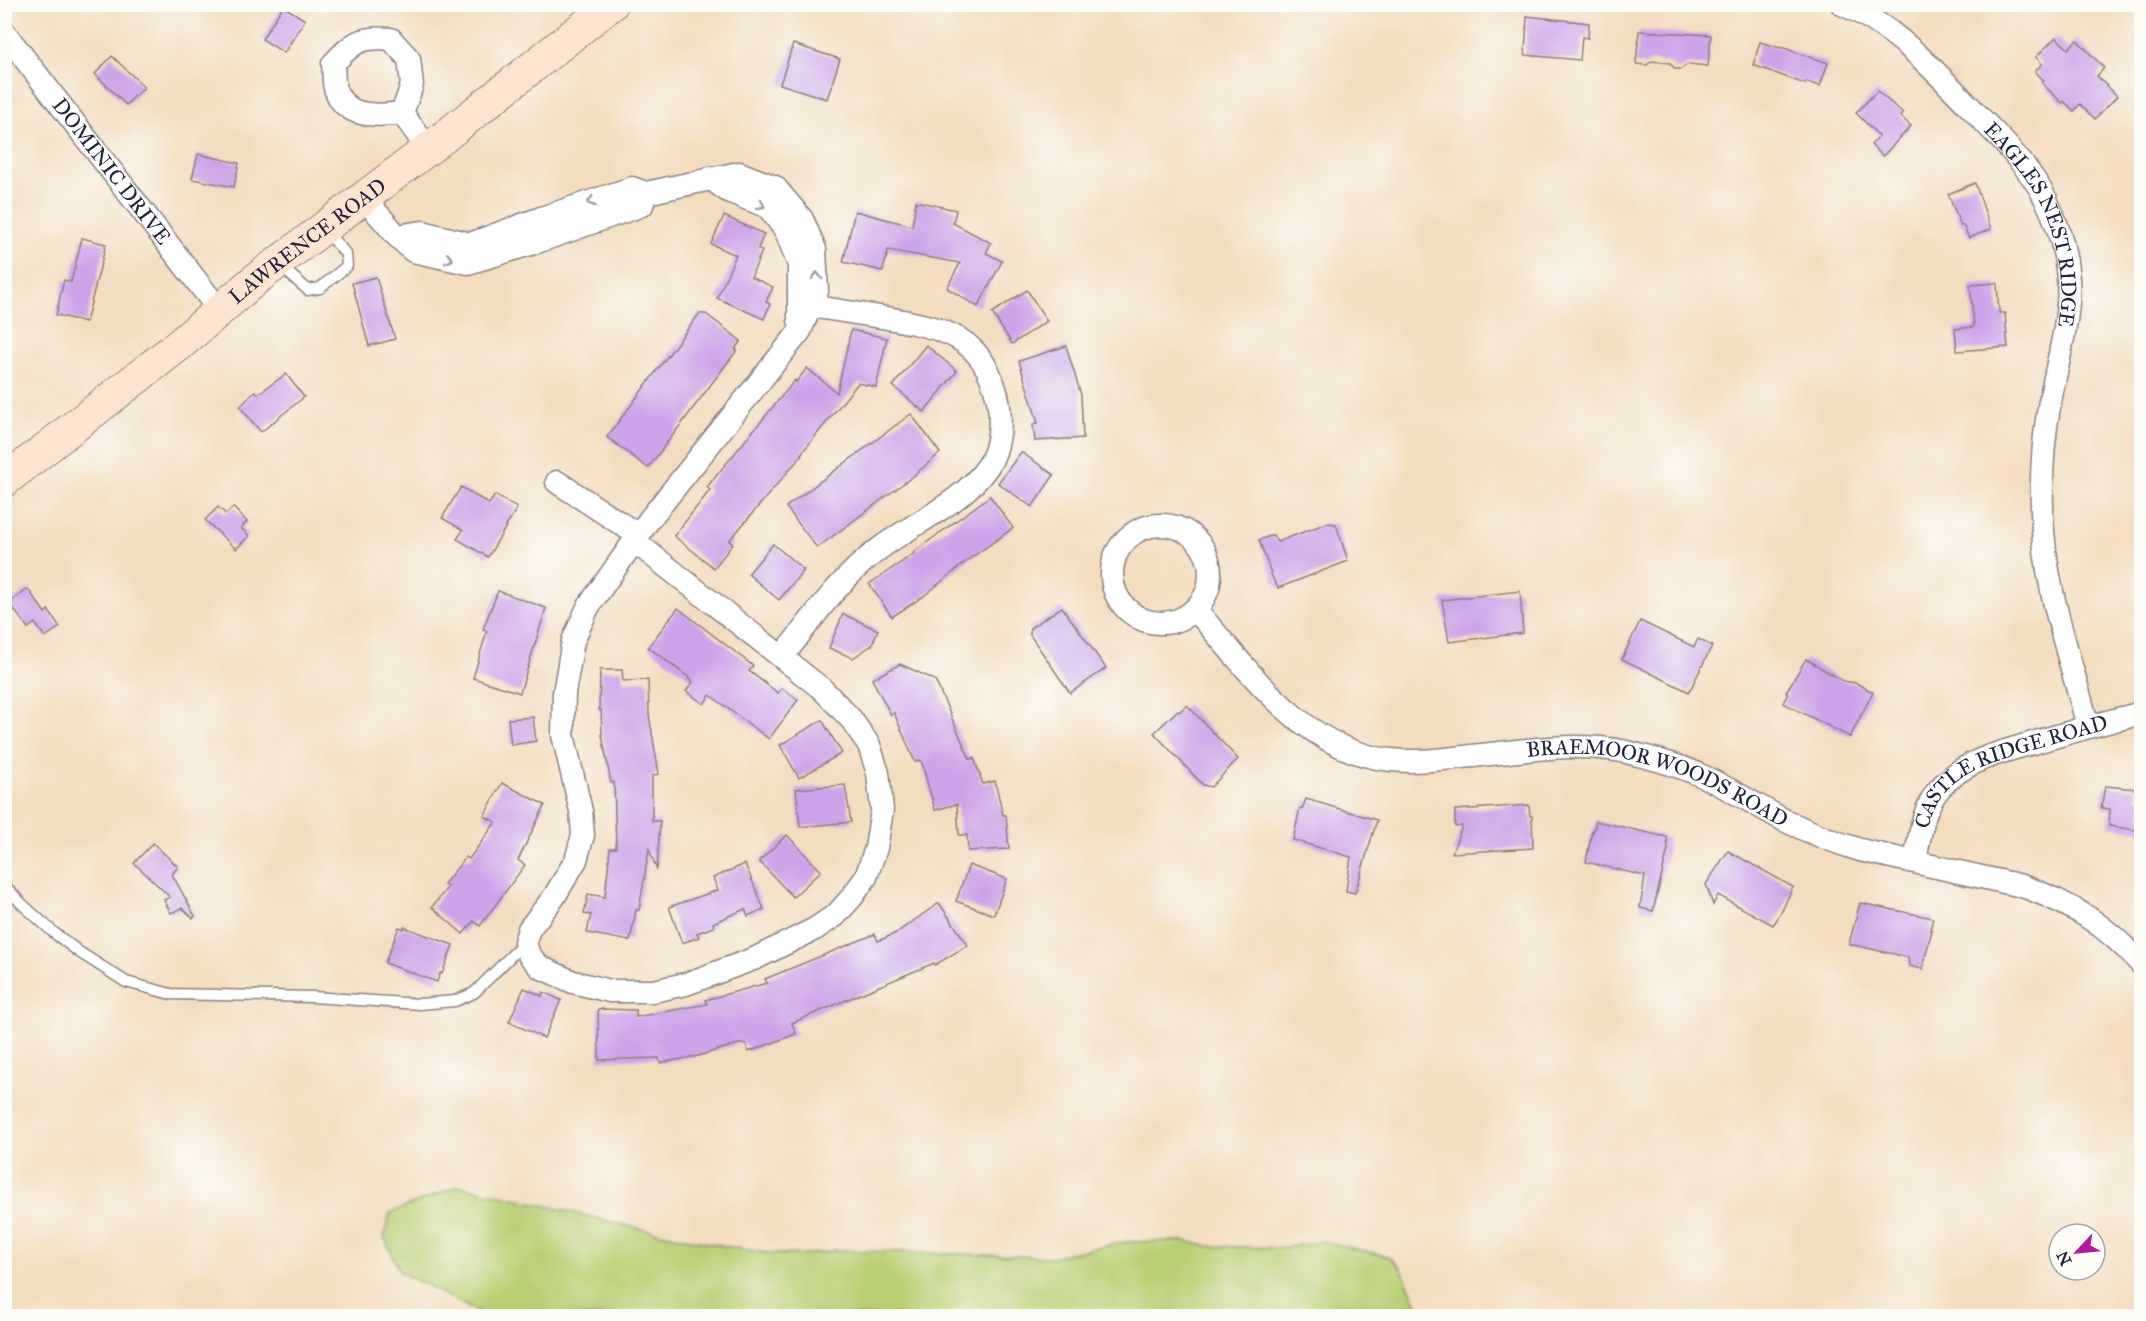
<svg xmlns="http://www.w3.org/2000/svg" width="2146" height="1321" font-family="'IM FELL Great Primer',serif">
<style>
.green{fill:#b9cf73;stroke:#6e7857;stroke-width:1.5}
.building{fill:#cca4e9}
.lines{fill:none;stroke-linecap:round;stroke-linejoin:round}
.lane-casing{stroke:#8a807e;stroke-width:13}
.street-casing{stroke:#8a807e;stroke-width:25}
.secondary-casing{stroke:#8a807e;stroke-width:34}
.lane{stroke:#fff;stroke-width:10}
.street{stroke:#fff;stroke-width:22}
.secondary{stroke:#fde4d1;stroke-width:32}
.oneway{stroke:#9c9ca7}
.labels{text-anchor:middle;stroke-width:6;stroke-linejoin:round;paint-order:stroke}
.street-label{font-size:21px;fill:#22223b;stroke:#fdfcf7}
</style>
<rect width="100%" height="100%" fill="#fdfcf7"/>
<filter id="ink" filterUnits="userSpaceOnUse"><feTurbulence type="fractalNoise" baseFrequency=".0167" numOctaves="2"/><feDisplacementMap in="SourceGraphic" scale="12" xChannelSelector="R" yChannelSelector="G"/><feConvolveMatrix kernelMatrix="1 2 1 2 8 2 1 2 1" color-interpolation-filters="sRGB"/></filter>
<filter id="wash" filterUnits="userSpaceOnUse"><feTurbulence type="fractalNoise" baseFrequency=".008" numOctaves="4" result="noise"/><feDisplacementMap in="SourceGraphic" scale="24" xChannelSelector="R" yChannelSelector="G"/><feGaussianBlur stdDeviation="1.35" result="paint"/><feColorMatrix in="noise" values="0 0 0 0 0 0 0 0 0 0 0 0 0 0 0 0 0 1.4 0 .05"/><feComposite in="paint" operator="in"/></filter>
<g filter="url(#wash)">
<rect width="100%" height="100%" fill="#f3ddc0"/>
<path class="green" d="M459 1186C538 1202 615 1225 695 1240 737 1249 793 1261 835 1250L1051 1257 1124 1242 1183 1241 1207 1246 1281 1248 1323 1241 1390 1257 1401 1268 1422 1316H486L400 1272 384 1237 390 1213Z"/>
<g id="blocks">
<g class="building">
<polygon points="283,6 305,20 284,53 262,39"/>
<polygon points="1527,16 1589,23 1588,38 1582,37 1580,60 1525,55"/>
<polygon points="1639,31 1711,35 1708,66 1688,64 1681,69 1675,69 1670,63 1652,61 1647,65 1636,64"/>
<polygon points="2056,37 2068,49 2077,40 2104,68 2097,76 2117,96 2095,119 2080,104 2074,111 2064,101 2062,103 2042,83 2044,81 2035,71 2042,64 2036,57"/>
<polygon points="1760,42 1781,48 1781,47 1828,63 1820,86 1806,82 1805,84 1753,65"/>
<polygon points="793,44 840,59 827,99 780,84"/>
<polygon points="112,56 144,87 126,105 95,74"/>
<polygon points="1877,91 1903,113 1900,116 1911,126 1883,156 1871,145 1879,136 1856,113"/>
<polygon points="198,154 239,163 234,187 192,179"/>
<polygon points="1975,183 1991,229 1969,238 1963,225 1961,226 1948,194"/>
<polygon points="916,201 956,210 953,223 991,243 986,253 1002,261 978,307 947,288 960,263 888,250 883,271 843,262 855,211 912,226"/>
<polygon points="724,216 764,234 758,249 762,251 751,277 773,287 766,302 770,304 764,319 717,298 736,255 711,244"/>
<polygon points="82,238 106,244 86,322 56,315 64,280 71,282"/>
<polygon points="376,277 395,339 369,346 352,283"/>
<polygon points="1997,283 1999,313 2005,313 2008,347 1957,351 1955,329 1974,327 1970,285"/>
<polygon points="1027,290 1047,321 1012,344 992,313"/>
<polygon points="699,314 706,314 741,341 735,349 737,350 648,468 607,437"/>
<polygon points="851,330 887,338 876,387 858,383 801,454 802,455 729,541 733,544 714,568 674,536 710,490 707,487 795,380 796,382 807,368 837,393"/>
<polygon points="926,345 957,371 924,412 893,386"/>
<polygon points="1066,346 1081,395 1083,438 1035,441 1033,424 1038,423 1019,361"/>
<polygon points="286,374 304,397 261,432 240,407 255,391 258,394"/>
<polygon points="911,414 940,453 912,477 817,548 786,507"/>
<polygon points="1021,452 1054,475 1032,507 998,483"/>
<polygon points="461,487 489,504 495,495 517,508 488,557 457,539 463,530 442,518"/>
<polygon points="990,496 1013,528 968,560 924,596 892,617 869,584 915,553 914,552"/>
<polygon points="218,507 226,514 233,507 247,522 241,528 249,536 236,549 205,520"/>
<polygon points="1327,523 1336,524 1348,561 1278,588 1273,579 1259,540 1273,535 1277,542"/>
<polygon points="773,544 804,570 779,600 748,574"/>
<polygon points="28,589 45,613 48,610 60,627 45,637 35,623 28,628 9,603"/>
<polygon points="498,591 546,608 520,693 473,678 487,631 483,629"/>
<polygon points="1520,591 1523,633 1449,642 1442,600"/>
<polygon points="1062,607 1106,668 1070,693 1030,635 1030,628"/>
<polygon points="678,608 753,666 749,671 778,693 782,688 798,700 769,739 710,695 704,704 686,691 693,682 689,679 691,679 648,647"/>
<polygon points="843,614 878,630 872,645 853,658 829,648"/>
<polygon points="1640,621 1694,647 1698,639 1712,646 1689,692 1622,659"/>
<polygon points="1806,659 1843,681 1856,683 1873,692 1850,737 1783,703 1788,693 1786,692"/>
<polygon points="900,664 935,680 970,759 974,758 983,784 995,781 1003,815 1006,815 1009,849 968,851 967,835 959,835 957,804 935,810 921,760 915,762 894,713 891,715 872,679"/>
<polygon points="600,670 622,670 623,681 648,680 649,715 659,774 652,776 652,821 660,821 657,870 649,849 639,910 636,910 630,941 587,933 591,915 584,914 588,894 605,897 610,848 616,848 614,782 611,783 602,735 601,710 599,710"/>
<polygon points="1187,705 1238,759 1211,787 1203,785 1154,733 1177,711 1179,712"/>
<polygon points="533,717 536,741 511,745 508,719"/>
<polygon points="822,720 842,753 799,778 780,745"/>
<polygon points="502,783 545,805 518,860 525,865 480,926 474,921 463,934 432,907 448,887 444,884 466,857 469,859 496,822 484,816"/>
<polygon points="845,785 851,822 800,827 796,789"/>
<polygon points="2105,786 2137,789 2136,798 2142,799 2142,831 2109,826 2110,809 2101,808"/>
<polygon points="1306,799 1377,820 1355,893 1346,891 1351,857 1293,840 1300,808 1302,809"/>
<polygon points="1529,805 1530,816 1532,816 1533,848 1452,853 1462,826 1455,827 1455,810"/>
<polygon points="1596,821 1667,837 1668,849 1653,911 1640,908 1645,876 1586,862 1592,831 1593,832"/>
<polygon points="787,835 821,871 793,897 759,861"/>
<polygon points="153,843 178,867 172,874 195,916 193,918 182,908 171,913 164,900 170,897 134,863"/>
<polygon points="1728,851 1793,887 1780,915 1773,925 1718,895 1713,905 1706,884"/>
<polygon points="745,864 764,909 748,916 745,909 713,923 714,927 697,933 699,937 682,943 669,907 718,890 713,878"/>
<polygon points="969,865 1007,879 994,915 956,901"/>
<polygon points="939,903 968,945 935,965 934,963 792,1023 796,1034 748,1052 746,1044 738,1044 698,1056 660,1063 659,1058 599,1060 598,1009 636,1010 636,1017 707,1004 705,1000 767,983 765,979 875,934 878,941 896,933"/>
<polygon points="1860,903 1933,918 1930,930 1932,930 1922,969 1909,966 1908,957 1849,944"/>
<polygon points="399,927 404,929 404,927 453,945 442,974 440,973 437,982 385,963"/>
<polygon points="524,988 542,996 543,992 561,1000 544,1038 509,1022"/>
</g>
</g>
</g>
<g filter="url(#ink)">
<use href="#blocks" fill-opacity="0" stroke="#8a807e" stroke-width="1.5"/>
<g class="lines">
<g class="lane-casing">
<g id="lane">
<polyline points="279,265 308,290 320,288 347,266 346,254 326,231"/>
<polyline points="4,885 22,904 53,932 79,952 126,982 171,994 312,997 420,1004 455,1001 474,993 525,942"/>
</g>
</g>
<g class="street-casing">
<g id="street">
<path id="s1" d="M1842 4C1894 26 1930 66 1968 105 1993 131 2020 157 2039 187 2059 220 2071 266 2068 304 2065 339 2055 373 2049 407 2043 441 2041 476 2042 510 2043 584 2070 656 2088 727"/>
<path id="s2" d="M4 32 219 310"/>
<path d="M402 113 412 85 409 59 391 39C361 36 353 42 333 64 334 72 333 81 335 88 344 119 377 116 402 113L428 149"/>
<polyline points="710,178 728,191 768,207 786,231 799,265 799,320"/>
<polyline points="364,198 397,236 413,251 468,263 534,243 642,205 646,193"/>
<polyline points="397,236 422,232 470,244 541,218 632,188 646,193 739,173 775,187 802,219 815,249 817,291 800,331 649,520 588,607 573,641 564,693 563,735 581,811 583,835 576,860 554,897 529,929 525,942 529,955 540,967 573,982 610,991 653,991 686,984 756,958 815,929 836,915 852,897 866,877 876,848 882,810 878,773 869,745 851,719 822,689 634,541"/>
<polyline points="557,482 638,535"/>
<circle cx="1161" cy="574" r="49"/>
<path id="s3" d="M1195 609C1248 669 1304 752 1391 760 1421 763 1452 758 1482 755 1528 750 1576 742 1622 751 1648 757 1676 764 1700 775 1729 788 1756 805 1784 820 1809 832 1834 842 1860 850L2022 886C2073 904 2105 924 2142 965"/>
<path d="M782 657C812 619 840 578 879 549 913 523 964 502 988 466 1000 448 1002 421 998 400 984 336 944 328 887 318 861 314 836 310 810 306"/>
<path id="s4" d="M1915 861C1920 836 1922 808 1940 788 1966 758 2007 751 2043 740 2076 730 2109 721 2142 713"/>
</g>
</g>
<g class="secondary-casing">
<g id="secondary">
<path id="s5" d="M4 481 179 345 255 280 444 137 612 4"/>
</g>
</g>
<use href="#lane" class="lane"/>
<use href="#street" class="street"/>
<use href="#secondary" class="secondary"/>
</g>
<defs><path id="oneway-chevron" d="M-2-3.5L2.5 0L-2 3.5" fill="none" stroke-width="1.6" stroke-linecap="round" stroke-linejoin="round" transform="scale(1.5)"/></defs>
<g class="oneway">
<use href="#oneway-chevron" transform="translate(591 202) rotate(162)"/>
<use href="#oneway-chevron" transform="translate(761 205) rotate(27)"/>
<use href="#oneway-chevron" transform="translate(449 259) rotate(13)"/>
<use href="#oneway-chevron" transform="translate(817 276) rotate(-90)"/>
</g>
</g>
<g class="labels">
<g class="street-label">
<text dy="7" stroke="none"><textPath href="#s2" startOffset="176">DOMINIC DRIVE</textPath></text>
<text dy="7" stroke="none"><textPath href="#s1" startOffset="304">EAGLES NEST RIDGE</textPath></text>
<text dy="7" stroke="none"><textPath href="#s5" startOffset="387">LAWRENCE ROAD</textPath></text>
<text dy="7" stroke="none"><textPath href="#s4" startOffset="147">CASTLE RIDGE ROAD</textPath></text>
<text dy="7" stroke="none"><textPath href="#s3" startOffset="528">BRAEMOOR WOODS ROAD</textPath></text>
</g>
</g>
<rect width="2146" height="1321" fill="none" stroke="#fdfcf7" stroke-width="24"/>
<g transform="translate(2077 1252) rotate(244)"><circle r="28" fill="#fdfcf7" stroke="#a5a5ac" stroke-width="1.5"/>
<path d="M0-4.5L10 22L0 15L-10 22Z" fill="#b5179e"/>
<text y="-9" font-size="16" font-weight="bold" text-anchor="middle" fill="#22223b">N</text>
</g>
</svg>
